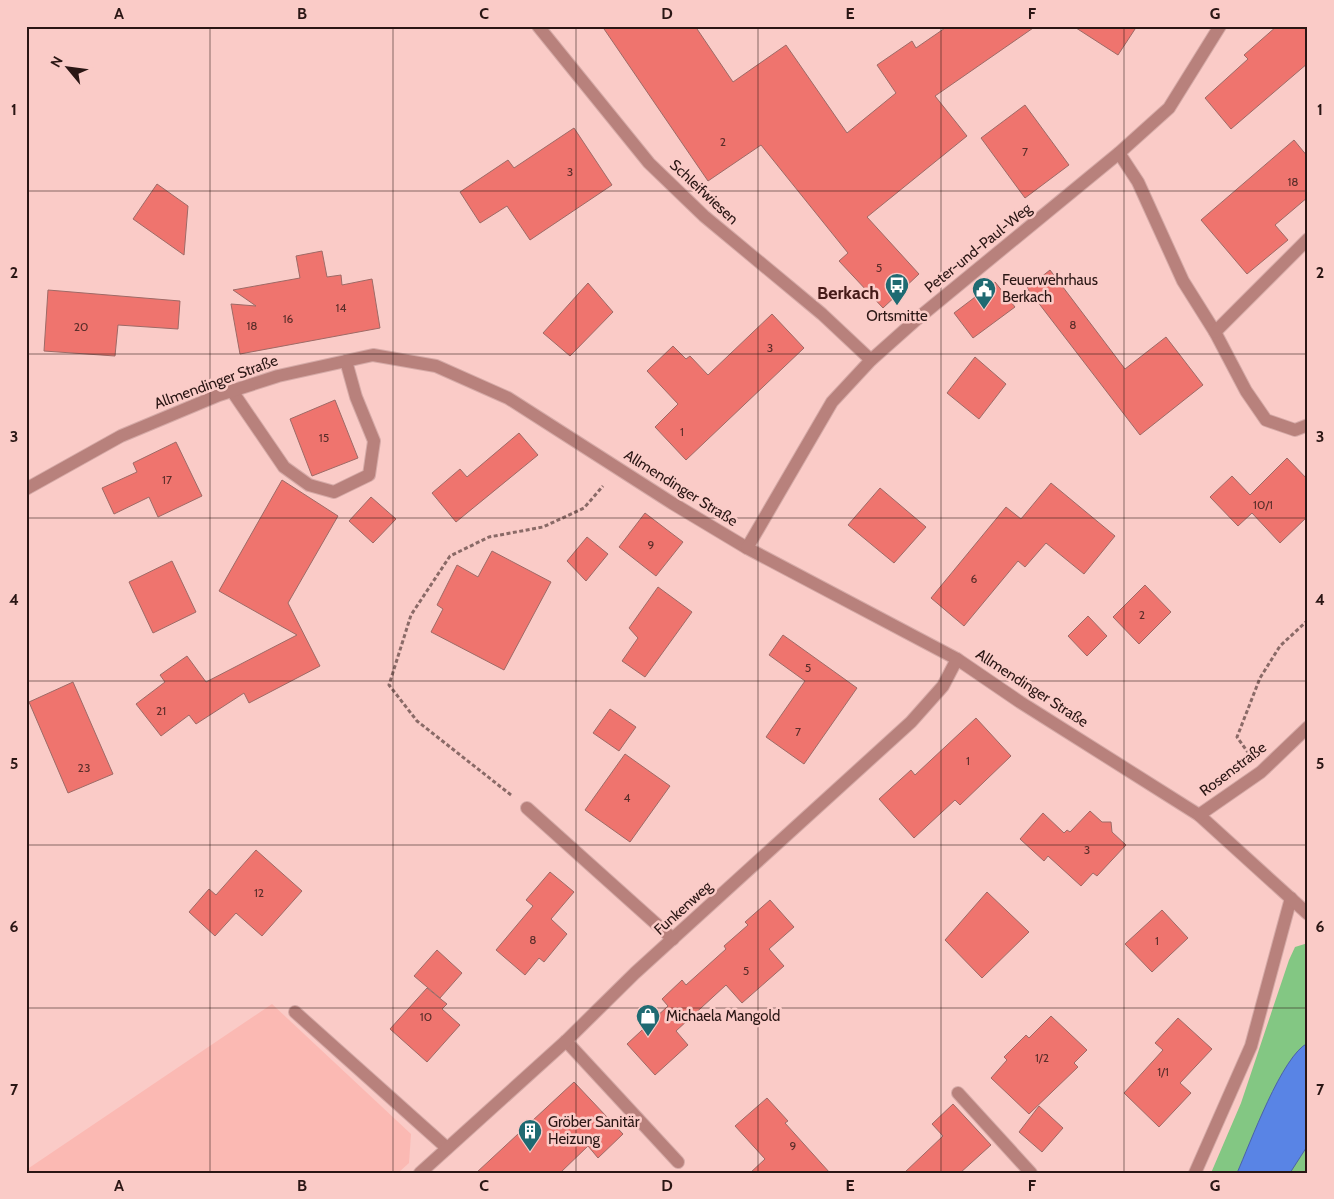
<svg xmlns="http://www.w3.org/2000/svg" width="1334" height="1199" font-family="Cabin,sans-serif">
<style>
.built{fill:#fbb9b3}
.green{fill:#83c783}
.water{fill:#5984e5;stroke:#4b63a6}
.building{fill:#ef746e;stroke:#9e6a66}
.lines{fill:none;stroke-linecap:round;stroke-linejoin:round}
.lane-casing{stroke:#d5aaa7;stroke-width:14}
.street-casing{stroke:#d5aaa7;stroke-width:14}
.path{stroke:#8a6a67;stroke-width:3;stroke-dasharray:4 2.5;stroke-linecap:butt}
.lane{stroke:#b8817c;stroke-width:12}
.street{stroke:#b8817c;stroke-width:12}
.grid{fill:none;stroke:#2a1614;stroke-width:1;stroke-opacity:0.55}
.labels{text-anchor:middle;stroke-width:5;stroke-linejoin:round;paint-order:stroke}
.number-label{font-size:12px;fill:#5b2e2a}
.street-label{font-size:15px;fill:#2a1614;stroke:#facbc7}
.poi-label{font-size:15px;fill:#2a1614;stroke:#facbc7;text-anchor:start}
.quarter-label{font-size:18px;font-weight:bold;fill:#451a18;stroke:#facbc7}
.neatline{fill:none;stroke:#2a1614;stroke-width:2}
.grid-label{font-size:16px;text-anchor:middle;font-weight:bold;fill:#2a1614}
</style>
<rect width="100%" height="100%" fill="#facbc7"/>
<polygon class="built" points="272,1004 411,1134 409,1163 398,1173 26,1173 26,1170"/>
<polygon class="green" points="1308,943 1308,1173 1211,1173 1241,1103 1289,960 1295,947"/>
<path class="water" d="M1308 1043V1145L1290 1173H1237C1250 1144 1282 1055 1308 1043Z"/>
<g class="building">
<polygon points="602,26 695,26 733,82 786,45 847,133 896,93 877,65 912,41 916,48 948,26 1036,26 935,96 967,136 867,217 919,274 883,308 839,261 848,253 761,145 708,181"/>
<polygon points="1073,26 1137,26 1118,55"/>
<polygon points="1277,26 1308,26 1308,63 1231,129 1205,98 1248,59 1244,55"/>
<polygon points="1025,105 1069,165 1025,198 981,138"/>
<polygon points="574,128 612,185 530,240 507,206 480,223 460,192 508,160 514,168"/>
<polygon points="1294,140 1308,157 1308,197 1275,225 1288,240 1247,274 1201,220"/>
<polygon points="157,184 188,206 184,255 133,219"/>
<polygon points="322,251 327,277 341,275 342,285 372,279 380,328 240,354 231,304 256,306 233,290 300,278 296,256"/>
<polygon points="1050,270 1125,369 1166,337 1203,385 1140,435 1027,288"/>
<polygon points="995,282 1015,307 973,338 954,313"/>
<polygon points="588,283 613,312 570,356 543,333"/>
<polygon points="48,290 180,301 178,329 118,325 115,356 44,351"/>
<polygon points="772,314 804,348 686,460 655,427 678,404 647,371 673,346 686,359 690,356 708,375"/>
<polygon points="975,357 1006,384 979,419 947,393"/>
<polygon points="335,400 358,458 312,476 290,419"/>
<polygon points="519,433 538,455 456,522 432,493 460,469 467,477"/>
<polygon points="176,442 202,496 158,517 149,497 114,514 102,488 137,472 133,463"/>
<polygon points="1287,458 1308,480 1308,516 1280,543 1252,513 1238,526 1210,497 1232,476 1250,495"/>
<polygon points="282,480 338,516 288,603 320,666 249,703 244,693 196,724 189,715 161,736 136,704 165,682 160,675 187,656 206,682 297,635 219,591"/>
<polygon points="1051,483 1115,536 1084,574 1046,543 1025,567 1018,561 964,626 931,598 1006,507 1021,519"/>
<polygon points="880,488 926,527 894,563 848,525"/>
<polygon points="371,497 396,519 373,543 349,521"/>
<polygon points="645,513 683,542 656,576 619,547"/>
<polygon points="587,537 608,554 586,581 567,561"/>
<polygon points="492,551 551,582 504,670 431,632 443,609 437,605 457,565 478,577"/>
<polygon points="172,561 196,612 153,633 129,582"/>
<polygon points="1145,585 1171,612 1139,644 1113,617"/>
<polygon points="658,587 692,612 645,677 622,661 638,638 629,628"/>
<polygon points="1088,616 1107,636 1087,656 1068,636"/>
<polygon points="783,635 857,688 804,764 766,737 805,681 769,655"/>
<polygon points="73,682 113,774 68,793 29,702"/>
<polygon points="610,709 636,727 619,751 593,733"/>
<polygon points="976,718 1011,756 960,805 955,800 914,838 879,799 911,770 915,775"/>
<polygon points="625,754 670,786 630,842 585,810"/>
<polygon points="1090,811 1102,822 1111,822 1112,832 1126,845 1097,876 1093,873 1081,886 1048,856 1044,861 1020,839 1043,813 1064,833 1067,830 1070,832"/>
<polygon points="256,850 302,891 262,936 236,913 215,936 189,912 209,889 216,895"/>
<polygon points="550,872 574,892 551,919 567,934 544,962 539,958 525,975 496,950 533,906 526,900"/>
<polygon points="987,892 1029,932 982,978 945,940"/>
<polygon points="770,900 794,927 769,949 784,966 742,1003 726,985 676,1031 688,1045 655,1075 627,1044 668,1006 662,999 682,980 686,985 726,949 724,946 748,925 745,922"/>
<polygon points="1162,910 1188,938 1152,972 1125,944"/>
<polygon points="437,950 462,973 440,998 414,976"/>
<polygon points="427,988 447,1004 442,1009 460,1025 427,1062 390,1029"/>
<polygon points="1051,1016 1087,1050 1074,1063 1078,1067 1029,1114 991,1078 1007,1060 1004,1057 1026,1035 1029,1038"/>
<polygon points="1178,1018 1212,1049 1180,1083 1191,1093 1159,1127 1124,1093 1163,1050 1155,1043"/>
<polygon points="574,1082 623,1134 598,1158 588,1146 560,1173 476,1173"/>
<polygon points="767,1098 788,1121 785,1123 830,1173 750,1173 765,1159 735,1126"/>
<polygon points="953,1104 991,1145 960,1173 904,1173 943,1136 932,1124"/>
<polygon points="1039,1106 1063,1128 1042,1152 1019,1132"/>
</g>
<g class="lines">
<g class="lane-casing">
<g id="lane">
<polyline points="232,391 284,467 309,485 334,492 369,475 374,441 356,397 346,361"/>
<polyline points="527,808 673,939"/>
<polyline points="295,1012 447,1148"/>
<polyline points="566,1041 678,1162"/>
<polyline points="958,1093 1031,1173"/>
<polyline points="1195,1173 1251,1046 1291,898"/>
</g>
</g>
<g class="street-casing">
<g id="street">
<polyline points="538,26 649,163 704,216 822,314 871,360"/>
<polyline points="1119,153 1138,182 1183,281 1215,332 1246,391 1266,420 1295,430 1308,425"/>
<polyline points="1215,332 1308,239"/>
<polyline points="26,489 121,436 219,395 278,376 373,355 436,366 508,398 672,503 747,548 957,659 1020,702 1199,815 1308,914"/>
<polyline points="747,548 832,402 871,360 917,319 1119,153 1169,108 1220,26"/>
<polyline points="1199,815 1261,772 1308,727"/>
<polyline points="420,1173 566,1041 635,973 911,722 943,686 957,659"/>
</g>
</g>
<g class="path">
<polyline points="1249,754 1237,737 1260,678 1280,646 1308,620"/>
<polyline points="511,795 417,721 389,685 411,615 450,556 489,537 543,527 584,508 603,486"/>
</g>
<use href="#lane" class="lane"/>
<use href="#street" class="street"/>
</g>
<path class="grid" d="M210 26V1173M393 26V1173M576 26V1173M758 26V1173M941 26V1173M1124 26V1173M26 191H1308M26 354H1308M26 518H1308M26 681H1308M26 845H1308M26 1008H1308"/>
<defs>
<g id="bus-pin" transform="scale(1.25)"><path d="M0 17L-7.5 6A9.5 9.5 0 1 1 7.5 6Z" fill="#1f6a72" stroke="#facbc7"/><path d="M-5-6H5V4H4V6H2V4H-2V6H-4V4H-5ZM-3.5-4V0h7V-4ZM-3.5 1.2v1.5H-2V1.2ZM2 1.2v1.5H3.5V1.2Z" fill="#fff"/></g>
<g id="civic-pin" transform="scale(1.25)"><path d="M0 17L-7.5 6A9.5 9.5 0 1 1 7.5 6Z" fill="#1f6a72" stroke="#facbc7"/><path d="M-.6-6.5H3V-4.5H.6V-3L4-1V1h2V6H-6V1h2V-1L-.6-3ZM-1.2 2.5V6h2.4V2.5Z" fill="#fff"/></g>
<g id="shop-pin" transform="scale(1.25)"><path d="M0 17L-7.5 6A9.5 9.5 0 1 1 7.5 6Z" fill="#1f6a72" stroke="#facbc7"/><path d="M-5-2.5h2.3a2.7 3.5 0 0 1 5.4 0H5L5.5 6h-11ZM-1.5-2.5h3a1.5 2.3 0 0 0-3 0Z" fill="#fff"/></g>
<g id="building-pin" transform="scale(1.25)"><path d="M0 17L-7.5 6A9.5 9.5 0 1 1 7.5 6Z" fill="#1f6a72" stroke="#facbc7"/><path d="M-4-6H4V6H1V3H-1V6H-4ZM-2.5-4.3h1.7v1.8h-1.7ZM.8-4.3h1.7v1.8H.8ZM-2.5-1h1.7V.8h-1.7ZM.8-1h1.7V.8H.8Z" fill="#fff"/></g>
</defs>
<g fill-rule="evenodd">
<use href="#bus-pin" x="897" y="285"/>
<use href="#civic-pin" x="984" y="289"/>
<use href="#shop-pin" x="648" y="1016"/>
<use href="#building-pin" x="530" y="1131"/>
</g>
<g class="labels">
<g class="number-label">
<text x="723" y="146">2</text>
<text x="1025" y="156">7</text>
<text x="570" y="176">3</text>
<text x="1293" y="186">18</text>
<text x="879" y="272">5</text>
<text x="341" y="312">14</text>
<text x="288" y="323">16</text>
<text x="1073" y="329">8</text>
<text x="252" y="330">18</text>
<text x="81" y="331">20</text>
<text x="770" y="352">3</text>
<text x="682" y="436">1</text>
<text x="324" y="442">15</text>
<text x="167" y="484">17</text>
<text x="1263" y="509">10/1</text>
<text x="651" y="549">9</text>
<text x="974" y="583">6</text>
<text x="1142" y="619">2</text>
<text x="808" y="672">5</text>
<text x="161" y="715">21</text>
<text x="798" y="736">7</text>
<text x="968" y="765">1</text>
<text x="84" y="772">23</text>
<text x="627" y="802">4</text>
<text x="1087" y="854">3</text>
<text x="259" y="897">12</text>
<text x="533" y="944">8</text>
<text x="1157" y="945">1</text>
<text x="746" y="975">5</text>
<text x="426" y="1021">10</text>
<text x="1042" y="1062">1/2</text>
<text x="1163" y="1076">1/1</text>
<text x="793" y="1150">9</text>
</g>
<g class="street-label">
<text transform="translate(704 192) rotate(43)" y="5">Schleifwiesen</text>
<text transform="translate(978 248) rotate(-39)" y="5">Peter-und-Paul-Weg</text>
<text transform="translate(216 382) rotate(-20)" y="5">Allmendinger Straße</text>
<text transform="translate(681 488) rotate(32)" y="5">Allmendinger Straße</text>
<text transform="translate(1032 688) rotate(33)" y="5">Allmendinger Straße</text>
<text transform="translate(1233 769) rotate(-37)" y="5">Rosenstraße</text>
<text transform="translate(683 908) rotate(-42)" y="5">Funkenweg</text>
</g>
<g class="poi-label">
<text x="1002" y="285">Feuerwehrhaus<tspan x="1002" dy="17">Berkach</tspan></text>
<text x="897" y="321" text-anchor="middle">Ortsmitte</text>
<text x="666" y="1021">Michaela Mangold</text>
<text x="548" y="1127">Gröber Sanitär<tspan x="548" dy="17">Heizung</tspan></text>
</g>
<g class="quarter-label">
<text x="848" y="299">Berkach</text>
</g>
</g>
<rect width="1334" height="1199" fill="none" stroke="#facbc7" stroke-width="55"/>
<g transform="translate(68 68) rotate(299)" stroke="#facbc7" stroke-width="4" paint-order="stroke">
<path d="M0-4L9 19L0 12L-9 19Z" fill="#2a1614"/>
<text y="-8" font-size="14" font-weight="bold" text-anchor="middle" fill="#2a1614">N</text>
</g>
<rect x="28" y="28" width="1278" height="1144" class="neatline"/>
<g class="grid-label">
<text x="119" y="19">A</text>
<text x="302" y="19">B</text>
<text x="484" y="19">C</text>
<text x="667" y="19">D</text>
<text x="850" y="19">E</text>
<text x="1032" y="19">F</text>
<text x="1215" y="19">G</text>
<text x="14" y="115">1</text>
<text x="1320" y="115">1</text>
<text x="14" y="278">2</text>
<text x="1320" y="278">2</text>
<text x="14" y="442">3</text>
<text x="1320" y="442">3</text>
<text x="14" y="605">4</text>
<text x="1320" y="605">4</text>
<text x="14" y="769">5</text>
<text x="1320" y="769">5</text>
<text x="14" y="932">6</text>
<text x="1320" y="932">6</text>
<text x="14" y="1095">7</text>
<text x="1320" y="1095">7</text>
<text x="119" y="1191">A</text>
<text x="302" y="1191">B</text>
<text x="484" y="1191">C</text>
<text x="667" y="1191">D</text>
<text x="850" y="1191">E</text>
<text x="1032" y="1191">F</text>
<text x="1215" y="1191">G</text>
</g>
</svg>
